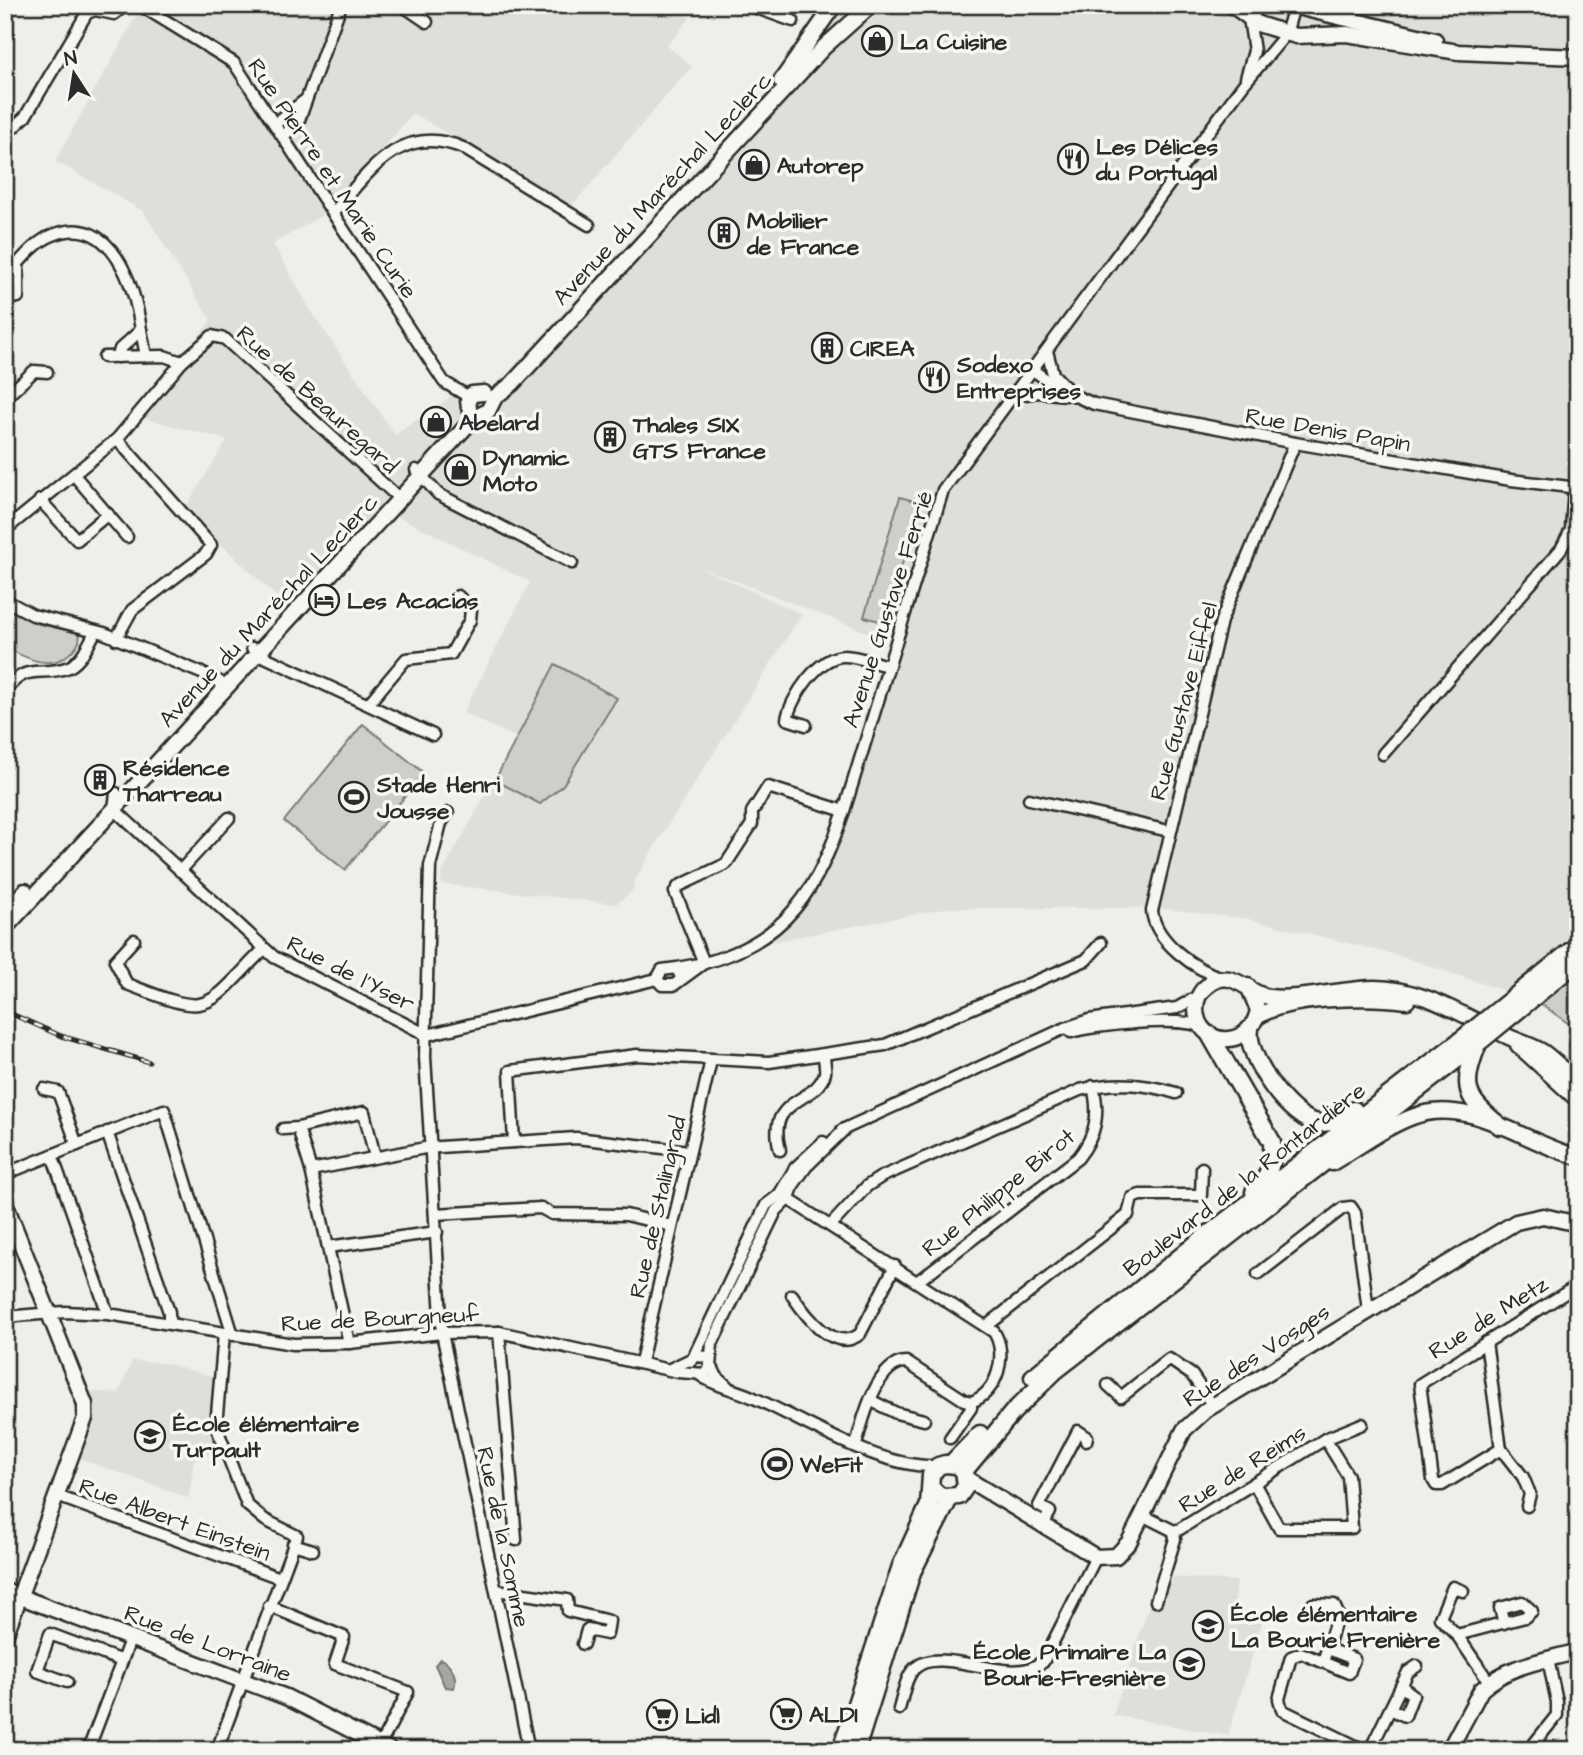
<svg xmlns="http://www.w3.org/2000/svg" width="1583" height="1755" font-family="'Architects Daughter',sans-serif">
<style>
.built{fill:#dededb}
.green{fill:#cececa;stroke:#7c7c7a;stroke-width:2}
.water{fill:#a6a6a3;stroke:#757573;stroke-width:2}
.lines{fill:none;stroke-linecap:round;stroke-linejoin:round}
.street-casing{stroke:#2b2b2b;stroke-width:15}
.secondary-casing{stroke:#2b2b2b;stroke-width:19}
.primary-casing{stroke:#2b2b2b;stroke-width:21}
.street{stroke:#f6f6f2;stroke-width:10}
.secondary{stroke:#f6f6f2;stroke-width:14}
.primary{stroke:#f6f6f2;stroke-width:16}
.rail-casing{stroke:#2b2b2b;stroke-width:5}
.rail{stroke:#f6f6f2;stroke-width:2.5;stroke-dasharray:8;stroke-linecap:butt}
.primary-bridge-casing{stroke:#2b2b2b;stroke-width:21;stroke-linecap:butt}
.primary-bridge{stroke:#f6f6f2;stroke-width:16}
.labels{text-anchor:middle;stroke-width:7;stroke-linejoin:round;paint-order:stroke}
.poi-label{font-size:23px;font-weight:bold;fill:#2b2b2b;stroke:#f6f6f2;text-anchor:start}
.street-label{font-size:23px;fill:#2b2b2b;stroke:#f6f6f2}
</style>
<rect width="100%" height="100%" fill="#eeeeea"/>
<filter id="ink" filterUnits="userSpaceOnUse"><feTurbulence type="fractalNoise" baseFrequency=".0143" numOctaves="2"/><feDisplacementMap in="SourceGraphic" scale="14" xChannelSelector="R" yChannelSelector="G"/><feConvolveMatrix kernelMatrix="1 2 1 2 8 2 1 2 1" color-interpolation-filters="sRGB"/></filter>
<g filter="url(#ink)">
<g class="built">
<polygon points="135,5 674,5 690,18 667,46 692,66 570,208 413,113 331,210 273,244 311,311 395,435 456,393 479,404 848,5 1578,5 1578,973 1538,1002 1397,955 1248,919 1158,908 948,908 765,943 799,913 818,890 831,864 892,642 695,565 802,614 658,841 636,878 632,891 616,904 441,884 442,873 517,738 463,713 530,582 389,512 298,616 184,510 227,440 136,416 211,320 143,211 55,161 140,9"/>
<polygon points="132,1361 165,1363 213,1377 209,1422 219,1450 194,1460 189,1498 78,1458 93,1413 86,1391 119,1393"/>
<polygon points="1172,1577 1237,1581 1234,1608 1265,1613 1228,1736 1113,1715 1151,1599 1164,1603"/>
</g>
<g class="green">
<polygon points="900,497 921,503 884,622 864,617"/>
<path d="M5 605 35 623 80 633 79 642C59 674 32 662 5 647Z"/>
<polygon points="555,664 617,698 563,785 540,804 495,780"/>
<polygon points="363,724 424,773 345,870 284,821"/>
<polygon points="1578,973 1578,1030 1538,1002"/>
</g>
<path class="water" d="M440 1659C451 1662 458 1677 454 1688L445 1687 435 1665Z"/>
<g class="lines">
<g class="street-casing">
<g id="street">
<polyline points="140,5 234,63 444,382 469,397"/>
<polyline points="402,5 427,22"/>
<polyline points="748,5 793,21"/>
<polyline points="1270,5 1281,5"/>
<polyline points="1246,78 1254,51 1249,18 1261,5"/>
<polyline points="276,123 304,101"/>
<polyline points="5,135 25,117 87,13 95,10 114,14 126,5"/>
<polyline points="285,135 299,120 341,5"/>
<path d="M334 212C369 171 402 122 463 148L589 225"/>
<path d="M5 278C19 263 34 242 53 235 112 211 135 288 141 330"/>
<polyline points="5,292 6,299 18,297 18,264"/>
<polyline points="1047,351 1053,374 1069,391"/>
<polyline points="104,357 164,356 182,362"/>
<polyline points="118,357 120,349 141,330 146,356"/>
<polyline points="1033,370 1059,389 1094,404 1295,443 1511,480 1578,488"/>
<polyline points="1013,396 1037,392 1066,395"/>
<polyline points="5,398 34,371 47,372"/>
<polyline points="416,470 438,494 572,563"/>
<polyline points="74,475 127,537"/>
<polyline points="40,500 77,540 108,514"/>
<polyline points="5,530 117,439 182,362 212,336 225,339 401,500"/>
<polyline points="5,600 33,615 104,633 209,676 220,682 222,693"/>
<polyline points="116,639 132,610 206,554 211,545 117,439"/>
<polyline points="252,648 265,657 433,735"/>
<path d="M5 691C27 661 41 678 69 667 81 661 89 644 95 632"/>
<polyline points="369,703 406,659 451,654 470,620 471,609 458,596"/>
<path d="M806 725 787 719C791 697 819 656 844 656 858 656 874 663 888 666"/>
<polyline points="1383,754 1561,549 1571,530 1574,487"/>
<polyline points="116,793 114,809 274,957 427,1035"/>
<polyline points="1029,799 1169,831"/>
<path d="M844 811 768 787 752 812V824L726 864 679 886 675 892 704 963C788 941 818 888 844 811L943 490 1243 85 1286 34 1294 6"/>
<polyline points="448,813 441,823 430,866 425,1057 442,1333 529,1750"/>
<polyline points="180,871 229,818"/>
<path d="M134 940 115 961 127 984C212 1017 201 1013 263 950"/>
<polyline points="677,968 704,963 674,985 662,985 657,979 662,970 677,968 681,978"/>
<path d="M1223 978C1195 970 1155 941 1152 911L1221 621 1295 443"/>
<path d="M1071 1032C1093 1025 1183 1016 1201 1027"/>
<polyline points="427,1035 657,979"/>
<polyline points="44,1089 58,1092 77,1145"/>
<polyline points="298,1128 311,1170 349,1343"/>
<polyline points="283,1129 298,1128 364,1112 375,1157"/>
<polyline points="842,1130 1063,1029 1089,1020 1177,1008 1198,996"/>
<polyline points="107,1132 169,1312 169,1322"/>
<polyline points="514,1142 510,1071 637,1055 769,1062 885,1045 1086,960 1101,943"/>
<path d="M780 1150C765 1096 816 1105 825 1073 826 1069 824 1061 824 1056"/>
<polyline points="52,1155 108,1314"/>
<polyline points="311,1170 425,1148 576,1138 689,1151"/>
<polyline points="5,1174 164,1110 233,1335"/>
<polyline points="779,1195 795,1168 823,1142"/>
<path d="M788 1199 994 1332C1008 1354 998 1393 971 1402"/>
<polyline points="435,1214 541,1208 552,1214 626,1215 672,1226"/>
<path d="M831 1225 867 1186 881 1177 1080 1090C1113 1081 1143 1083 1176 1093"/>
<polyline points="328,1247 437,1232"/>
<polyline points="1258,1274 1343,1208 1351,1207 1355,1213 1368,1310"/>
<path d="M918 1281 1078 1158C1096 1135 1100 1115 1093 1086"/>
<path d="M792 1295C806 1316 834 1354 860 1334L895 1266"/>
<polyline points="5,1317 64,1312 108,1314 293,1344 349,1343 442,1333 499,1332 678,1372 705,1374 710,1367 712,1344 776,1211 789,1198 794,1184 806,1167 845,1129"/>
<polyline points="988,1325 1128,1215 1132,1198 1140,1195 1201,1195 1202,1168"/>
<polyline points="499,1332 516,1540"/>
<polyline points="1486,1342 1501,1449 1523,1477 1530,1494 1527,1506"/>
<polyline points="691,1361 696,1356 707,1357 717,1377 727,1386"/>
<polyline points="641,1362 711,1060"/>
<polyline points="670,1369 693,1358 766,1205 779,1195"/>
<path d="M700 1375C716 1387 736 1389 754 1398 806 1421 880 1469 938 1466"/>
<polyline points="1108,1385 1121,1397 1169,1359 1192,1375 1213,1406"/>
<polyline points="1578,1388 1575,1400 1578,1404"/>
<polyline points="870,1400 896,1413 924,1420"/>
<polyline points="950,1438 971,1408 971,1402"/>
<path d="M856 1445C862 1421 877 1362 906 1362L964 1400 971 1402"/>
<polyline points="1501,1449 1442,1485 1436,1485 1433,1480 1420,1384 1578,1285"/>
<polyline points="1254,1483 1279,1528 1352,1528 1348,1476 1325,1439"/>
<polyline points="57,1496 280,1578"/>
<polyline points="1142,1515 1174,1531 1180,1529 1325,1439 1362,1424"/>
<polyline points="1042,1527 1050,1512 1039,1506 1078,1431 1087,1437 1086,1441"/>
<polyline points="293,1544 313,1550"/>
<polyline points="496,1590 567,1600 568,1611 609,1621 607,1634 587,1630 583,1644"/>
<polyline points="1463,1591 1453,1587 1440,1618 1457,1635 1489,1682"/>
<polyline points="1156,1601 1175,1539 1174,1531"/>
<polyline points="1313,1604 1334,1605 1338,1614 1323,1662"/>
<polyline points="269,1606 344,1637 335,1664 408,1692 380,1745"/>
<polyline points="1457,1635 1525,1617 1532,1611 1522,1602 1500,1608 1504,1623"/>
<polyline points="1328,1649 1354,1659 1349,1673 1301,1653 1291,1657 1279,1699 1282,1710 1364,1750"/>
<polyline points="122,1661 131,1637"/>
<polyline points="67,1682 37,1671 50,1634 122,1661 88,1750"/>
<path d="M899 1709C903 1697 905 1677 915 1668 937 1647 998 1678 1028 1669 1033 1668 1038 1664 1043 1662L1096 1557"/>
<polyline points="1390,1709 1405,1716 1413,1695 1401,1686"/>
<polyline points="217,1750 297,1536 265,1520 247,1505 216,1426 224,1334"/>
<polyline points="1370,1750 1408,1672 1417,1666"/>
<polyline points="1529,1750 1557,1715 1557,1702 1548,1659"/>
</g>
</g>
<g class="secondary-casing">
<g id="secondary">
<polyline points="1232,5 1258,24 1296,36 1347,34 1458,52 1578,57"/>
<polyline points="1289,5 1435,40"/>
<polyline points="781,81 834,5"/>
<polyline points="469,408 468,400 472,394 484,393"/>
<polyline points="5,913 25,891"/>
<polyline points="5,928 474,418 488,411 495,397 512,384 823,48 871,5"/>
<path d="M1248 986 1258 1010C1251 1050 1197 1048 1196 1009 1196 1000 1200 991 1207 986 1231 965 1247 994 1269 997 1298 1001 1344 988 1375 988 1423 988 1467 1018 1509 1037 1520 1042 1532 1045 1543 1052 1556 1061 1567 1073 1578 1085"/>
<path d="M1256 1018C1285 996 1371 996 1407 1001"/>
<polyline points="1518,1045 1578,1100"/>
<path d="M1332 1163C1358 1148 1383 1128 1412 1117 1468 1095 1525 1143 1578 1157"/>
<polyline points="5,1203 85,1404 85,1418 5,1636"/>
<polyline points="967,1479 1096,1557 1116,1556 1129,1542 1184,1430 1206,1410 1516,1222 1543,1216 1578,1224"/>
<polyline points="5,1591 286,1697 390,1750"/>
<path d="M1449 1750 1481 1690C1507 1665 1545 1661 1578 1651"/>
</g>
</g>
<g class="primary-casing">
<g id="primary">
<polyline points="1529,985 1578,945"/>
<polyline points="1539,993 1578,961"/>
<path d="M1250 1029C1245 1056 1291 1122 1320 1123 1334 1124 1343 1117 1354 1110"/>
<path d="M1210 1035 1272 1142C1273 1161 1270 1178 1254 1192"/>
<path d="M1477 1046C1461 1088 1465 1098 1500 1126"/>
<polyline points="1033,1377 1201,1240 1466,1036"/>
<polyline points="951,1464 980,1434"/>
<polyline points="964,1471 1013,1412 1055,1371 1478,1043"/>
<polyline points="841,1750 901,1566 929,1505 931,1475 938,1466 945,1464 957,1465 964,1471 966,1486 959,1496 941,1497 932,1489"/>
<polyline points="856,1750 912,1572 949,1499"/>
</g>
</g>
<use href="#street" class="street"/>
<use href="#secondary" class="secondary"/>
<use href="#primary" class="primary"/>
<g class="rail-casing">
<polyline id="rail" points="5,1011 61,1036 149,1062"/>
</g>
<use href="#rail" class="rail"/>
<g class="primary-bridge-casing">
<g id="primary-bridge">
<polyline points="1466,1036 1529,985"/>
<polyline points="1478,1043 1539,993"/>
</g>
</g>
<use href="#primary-bridge" class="primary-bridge"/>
</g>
</g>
<defs>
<g id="shop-ring" transform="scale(1.575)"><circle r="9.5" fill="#f6f6f2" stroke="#2b2b2b" stroke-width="1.5"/><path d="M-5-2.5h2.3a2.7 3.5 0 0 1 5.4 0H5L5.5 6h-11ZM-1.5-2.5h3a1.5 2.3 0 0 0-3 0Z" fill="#2b2b2b"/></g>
<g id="restaurant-ring" transform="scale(1.575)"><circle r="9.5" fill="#f6f6f2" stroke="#2b2b2b" stroke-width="1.5"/><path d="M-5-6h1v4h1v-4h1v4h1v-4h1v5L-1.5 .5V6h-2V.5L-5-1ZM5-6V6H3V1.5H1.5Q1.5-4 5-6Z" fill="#2b2b2b"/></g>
<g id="building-ring" transform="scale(1.575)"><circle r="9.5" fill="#f6f6f2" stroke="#2b2b2b" stroke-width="1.5"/><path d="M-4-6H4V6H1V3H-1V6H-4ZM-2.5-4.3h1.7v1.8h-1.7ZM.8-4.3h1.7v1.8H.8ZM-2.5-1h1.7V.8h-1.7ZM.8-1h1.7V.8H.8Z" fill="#2b2b2b"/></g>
<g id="hotel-ring" transform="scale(1.575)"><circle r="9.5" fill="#f6f6f2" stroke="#2b2b2b" stroke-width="1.5"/><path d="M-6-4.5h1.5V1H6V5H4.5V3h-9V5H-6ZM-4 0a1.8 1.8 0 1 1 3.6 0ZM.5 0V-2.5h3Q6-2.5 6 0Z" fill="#2b2b2b"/></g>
<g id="stadium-ring" transform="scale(1.575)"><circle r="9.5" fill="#f6f6f2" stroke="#2b2b2b" stroke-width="1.5"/><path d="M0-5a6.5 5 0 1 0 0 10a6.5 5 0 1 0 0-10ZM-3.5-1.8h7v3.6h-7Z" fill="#2b2b2b"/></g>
<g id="school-ring" transform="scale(1.575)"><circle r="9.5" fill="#f6f6f2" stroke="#2b2b2b" stroke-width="1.5"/><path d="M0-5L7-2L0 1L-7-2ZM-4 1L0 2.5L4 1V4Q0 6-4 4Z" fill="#2b2b2b"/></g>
<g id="supermarket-ring" transform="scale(1.575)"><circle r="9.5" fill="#f6f6f2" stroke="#2b2b2b" stroke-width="1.5"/><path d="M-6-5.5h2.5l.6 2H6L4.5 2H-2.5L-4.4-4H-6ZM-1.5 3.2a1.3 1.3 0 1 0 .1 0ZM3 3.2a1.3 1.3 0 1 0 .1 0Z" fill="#2b2b2b"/></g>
</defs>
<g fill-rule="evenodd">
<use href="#shop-ring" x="877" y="41"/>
<use href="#restaurant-ring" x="1073" y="159"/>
<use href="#shop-ring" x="754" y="165"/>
<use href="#building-ring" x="724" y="233"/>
<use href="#building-ring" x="827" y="348"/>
<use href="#restaurant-ring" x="934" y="377"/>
<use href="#shop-ring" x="436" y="422"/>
<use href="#building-ring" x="610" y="437"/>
<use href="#shop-ring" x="460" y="470"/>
<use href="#hotel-ring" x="324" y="600"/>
<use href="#building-ring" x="100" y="780"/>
<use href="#stadium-ring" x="354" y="797"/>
<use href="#school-ring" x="150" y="1436"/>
<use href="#stadium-ring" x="777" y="1464"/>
<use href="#school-ring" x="1208" y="1626"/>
<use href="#school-ring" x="1189" y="1664"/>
<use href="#supermarket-ring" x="786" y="1714"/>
<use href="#supermarket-ring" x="662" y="1715"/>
</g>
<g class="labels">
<g class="poi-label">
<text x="900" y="49">La Cuisine</text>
<text x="1096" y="154">Les Délices<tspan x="1096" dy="26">du Portugal</tspan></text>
<text x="777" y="173">Autorep</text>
<text x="747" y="228">Mobilier<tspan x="747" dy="26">de France</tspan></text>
<text x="850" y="356">CIREA</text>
<text x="957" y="372">Sodexo<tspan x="957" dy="26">Entreprises</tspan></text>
<text x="459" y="430">Abelard</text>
<text x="633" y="432">Thales SIX<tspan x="633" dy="26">GTS France</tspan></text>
<text x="483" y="465">Dynamic<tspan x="483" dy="26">Moto</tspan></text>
<text x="347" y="608">Les Acacias</text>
<text x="123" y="775">Résidence<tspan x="123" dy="26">Tharreau</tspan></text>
<text x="377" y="792">Stade Henri<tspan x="377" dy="26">Jousse</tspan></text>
<text x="173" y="1431">École élémentaire<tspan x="173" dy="26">Turpault</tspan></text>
<text x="800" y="1472">WeFit</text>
<text x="1231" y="1621">École élémentaire<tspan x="1231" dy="26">La Bourie Frenière</tspan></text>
<text x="1166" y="1659" text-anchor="end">École Primaire La<tspan x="1166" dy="26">Bourie-Fresnière</tspan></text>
<text x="809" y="1722">ALDI</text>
<text x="685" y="1723">Lidl</text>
</g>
<g class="street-label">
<text transform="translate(333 178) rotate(56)" y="8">Rue Pierre et Marie Curie</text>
<text transform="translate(662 188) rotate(-47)" y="8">Avenue du Maréchal Leclerc</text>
<text transform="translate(318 399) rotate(42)" y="8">Rue de Beauregard</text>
<text transform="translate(1328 429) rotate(10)" y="8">Rue Denis Papin</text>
<text transform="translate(887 609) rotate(-72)" y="8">Avenue Gustave Ferrié</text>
<text transform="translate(268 610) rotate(-47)" y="8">Avenue du Maréchal Leclerc</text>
<text transform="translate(1183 701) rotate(-75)" y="8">Rue Gustave Eiffel</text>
<text transform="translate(351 973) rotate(27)" y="8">Rue de l’Yser</text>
<text transform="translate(1244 1179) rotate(-38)" y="8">Boulevard de la Rontardière</text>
<text transform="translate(998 1192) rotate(-39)" y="8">Rue Philippe Birot</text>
<text transform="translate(657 1207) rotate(-77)" y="8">Rue de Stalingrad</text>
<text transform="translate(1488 1317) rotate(-32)" y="8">Rue de Metz</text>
<text transform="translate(380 1318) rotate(-3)" y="8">Rue de Bourgneuf</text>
<text transform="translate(1256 1355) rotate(-33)" y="8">Rue des Vosges</text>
<text transform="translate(1242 1468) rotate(-32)" y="8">Rue de Reims</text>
<text transform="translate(175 1519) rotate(20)" y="8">Rue Albert Einstein</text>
<text transform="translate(504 1537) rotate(78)" y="8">Rue de la Somme</text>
<text transform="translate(208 1643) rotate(21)" y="8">Rue de Lorraine</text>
</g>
</g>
<rect width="1583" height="1755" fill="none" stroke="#f6f6f2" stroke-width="28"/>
<rect x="14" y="14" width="1555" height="1727" fill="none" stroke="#2b2b2b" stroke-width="2.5" filter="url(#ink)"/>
<g transform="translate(74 74) rotate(348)" stroke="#f6f6f2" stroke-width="5" paint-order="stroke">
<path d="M0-5L12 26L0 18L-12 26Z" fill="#2b2b2b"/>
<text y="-10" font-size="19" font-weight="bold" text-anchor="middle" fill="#2b2b2b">N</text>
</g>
</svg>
